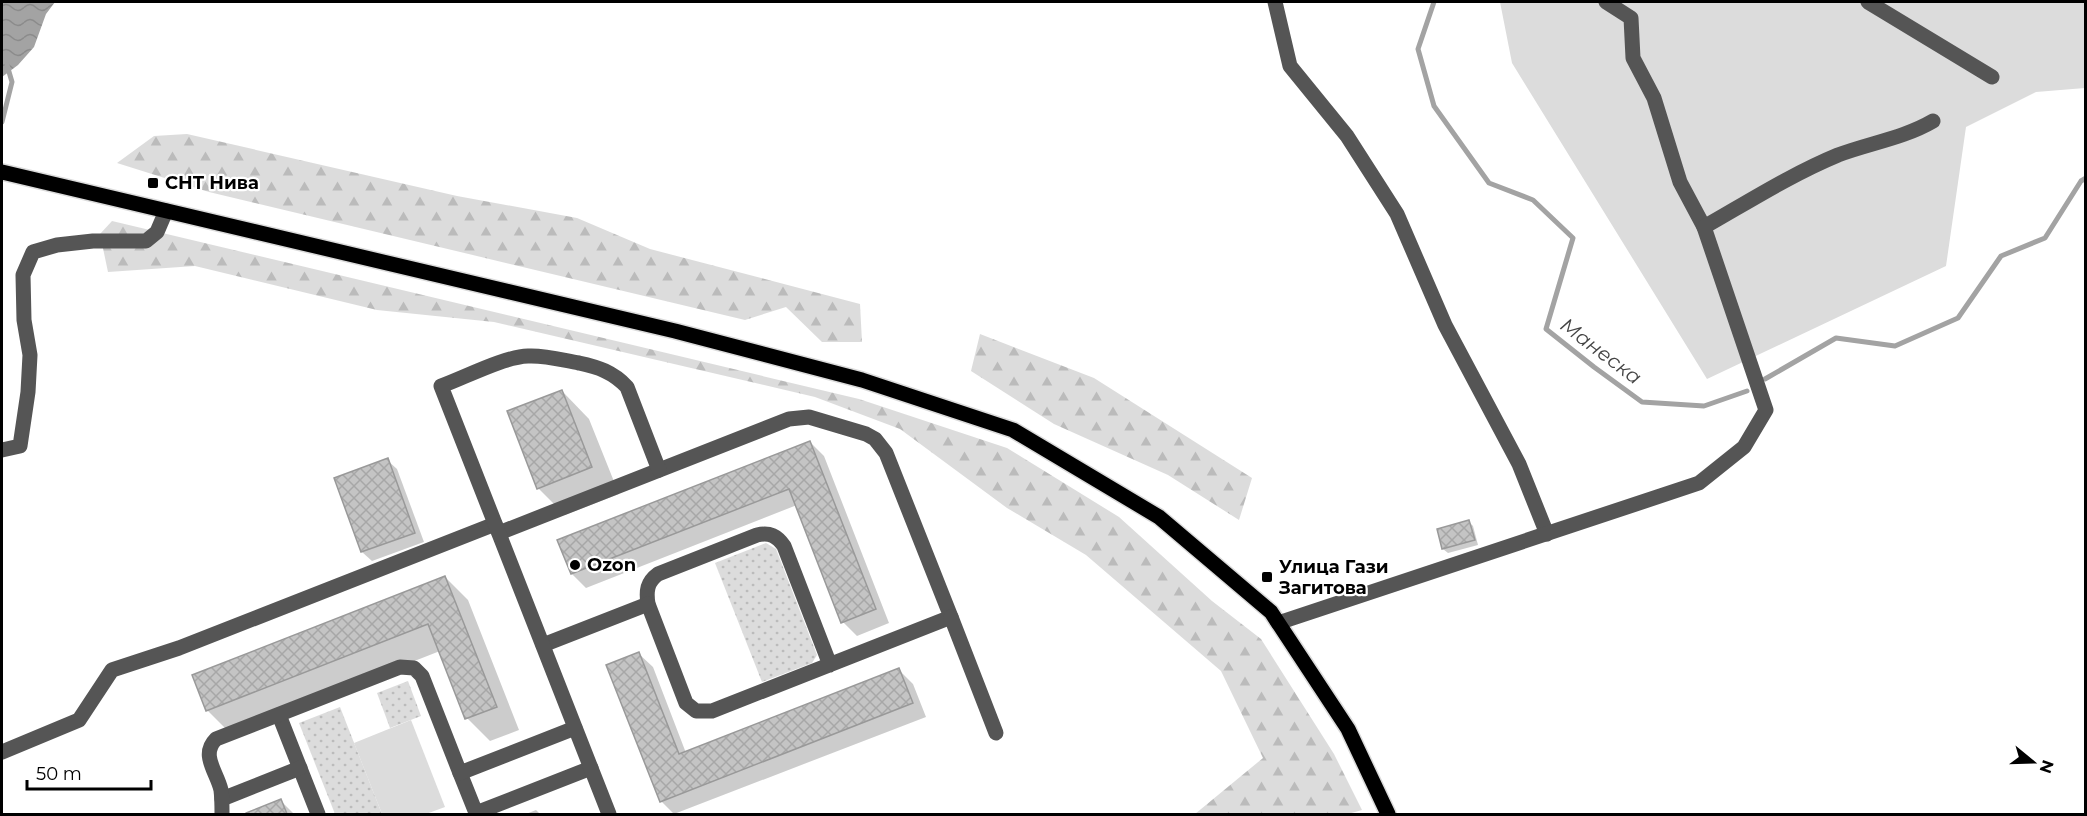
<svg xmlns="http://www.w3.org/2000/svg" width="2087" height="816" font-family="Montserrat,sans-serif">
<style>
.grass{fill:url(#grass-dots)}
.forest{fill:url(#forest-firs)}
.garden{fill:#dcdcdc}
.water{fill:url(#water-waves)}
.shadow{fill:#0003}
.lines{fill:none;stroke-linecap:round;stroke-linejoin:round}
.stream{stroke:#a3a3a3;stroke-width:5}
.building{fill:url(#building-cross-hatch);stroke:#999;stroke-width:1.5}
.major-casing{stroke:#dbdbdb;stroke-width:18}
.minor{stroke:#555;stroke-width:15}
.major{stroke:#000;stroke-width:15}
.poi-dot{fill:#000;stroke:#fff;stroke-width:2}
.labels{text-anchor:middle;stroke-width:4.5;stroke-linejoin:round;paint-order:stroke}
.poi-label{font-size:18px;font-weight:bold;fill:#000;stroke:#fff;text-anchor:start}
.water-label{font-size:20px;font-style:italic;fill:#444;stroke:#fff}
</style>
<defs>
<pattern id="grass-dots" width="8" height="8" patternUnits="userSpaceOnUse" patternTransform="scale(1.5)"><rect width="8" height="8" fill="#dcdcdc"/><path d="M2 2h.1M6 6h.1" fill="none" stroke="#bbb" stroke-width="1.8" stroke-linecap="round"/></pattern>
<pattern id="forest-firs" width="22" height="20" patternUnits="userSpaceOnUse" patternTransform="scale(1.5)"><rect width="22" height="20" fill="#dcdcdc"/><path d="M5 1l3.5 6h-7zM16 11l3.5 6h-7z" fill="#bbb"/></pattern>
<pattern id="water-waves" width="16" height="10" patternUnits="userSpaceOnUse" patternTransform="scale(1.5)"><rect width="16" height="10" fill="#a3a3a3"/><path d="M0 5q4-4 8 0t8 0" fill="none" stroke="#8b8b8b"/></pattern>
<pattern id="building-cross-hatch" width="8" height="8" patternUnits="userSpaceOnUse" patternTransform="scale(1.5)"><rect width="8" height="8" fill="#c4c4c4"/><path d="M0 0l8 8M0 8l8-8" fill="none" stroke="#a7a7a7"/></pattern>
</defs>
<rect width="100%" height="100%" fill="#fff"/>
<g class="grass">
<polygon points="766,543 776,549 817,655 812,663 762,682 715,563"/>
<polygon points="408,681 421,716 390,728 377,693"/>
<polygon points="340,707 382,814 335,814 299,723"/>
</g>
<g class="forest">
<polygon points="187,134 457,196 577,218 650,249 860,304 862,342 822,342 786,307 745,320 209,192 117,163 154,136"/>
<polygon points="112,221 859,399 1007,448 1119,517 1212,601 1261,639 1334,754 1362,810 1348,814 1195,814 1263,758 1221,671 1086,555 1007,508 900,429 815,397 494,322 377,310 195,266 108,272 100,234"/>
<polygon points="980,334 1094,378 1252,478 1239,520 1168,475 1054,424 971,371"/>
</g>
<g class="garden">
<polygon points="1500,2 2085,2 2085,88 2036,92 1966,127 1946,266 1707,379 1512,63"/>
<polygon points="411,720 445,807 426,814 382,814 354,743"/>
</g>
<polygon class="water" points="2,2 55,2 46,14 34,47 18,65 2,77"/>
<g class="shadow">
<polygon points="562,391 589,419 619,494 565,515 538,488"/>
<polygon points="810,442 824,456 889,623 857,636 843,622 797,505 586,588 572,574"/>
<polygon points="387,460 397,469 424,542 372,561 362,552"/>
<polygon points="1469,522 1473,526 1478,545 1448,553 1443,549"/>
<polygon points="445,577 468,600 519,730 490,741 467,718 440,651 230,733 207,710"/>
<polygon points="639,654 653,667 686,753 899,670 913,684 926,717 674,814 661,801"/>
<polygon points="280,800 294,814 248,814 247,813"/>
<polygon points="536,810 540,814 526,814"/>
</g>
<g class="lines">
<g class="stream">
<polyline points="1434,2 1418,49 1434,106 1489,183 1533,200 1573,238 1546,329 1594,367 1642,402 1704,406 1747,391"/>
<polyline points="2,122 12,82 7,65"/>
<polyline points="1765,379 1836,338 1895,346 1958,318 2001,256 2045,238 2081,181 2086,178"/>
</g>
</g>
<g class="building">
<polygon points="562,390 592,467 537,489 507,411"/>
<polygon points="810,441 876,609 841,623 789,489 571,574 557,540"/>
<polygon points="388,458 415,533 361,552 334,478"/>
<polygon points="1469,520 1475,540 1442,549 1437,529"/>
<polygon points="445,576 497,707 465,719 428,624 206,711 192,675"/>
<polygon points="639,652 679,754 899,668 913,703 660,802 606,665"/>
<polygon points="281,799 287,814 246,814 246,813"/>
</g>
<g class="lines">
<g class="major-casing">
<polyline id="major" points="2,172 675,331 862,380 1013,430 1159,517 1271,612 1348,729 1388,814"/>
</g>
<g class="minor">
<polyline points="1275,2 1290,66 1347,136 1397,214 1445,325 1519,464 1547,534"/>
<polyline points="1606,2 1631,18 1633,58 1654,98 1680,182 1704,227"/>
<polyline points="1868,2 1992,77"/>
<polyline points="2,450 20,446 28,392 30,355 24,320 23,275 33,252 57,245 93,241 146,241 157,232 166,211"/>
<path d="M499 533 789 419 809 417 866 434 875 439 886 453 951 617 712 711H696L686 703 648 604C646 591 647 582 658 574L757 535C770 532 777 536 784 546L830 665"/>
<polyline points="951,617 996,733"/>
<path d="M1278 623 1699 483 1744 447 1766 410 1704 227C1748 202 1792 174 1838 155 1870 143 1904 138 1933 121"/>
<polyline points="543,645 648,604"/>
<polyline points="279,715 318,814"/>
<polyline points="2,752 79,720 112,670 179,648 495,524"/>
<polyline points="460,773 476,813 591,768"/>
<polyline points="222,799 300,768"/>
<path d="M222 814C222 806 222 798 221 790 217 772 200 755 216 739L400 667 414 668 422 676 460 773 575 728"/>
<path d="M609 814 441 386C466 377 503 357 528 356 545 355 562 360 579 363 598 367 613 372 627 387L659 470"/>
</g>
<use href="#major" class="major"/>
</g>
<g class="poi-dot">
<rect x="147" y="177" width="12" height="12" rx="3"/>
<circle cx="575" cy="565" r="6"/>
<rect x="1261" y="571" width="12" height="12" rx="3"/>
</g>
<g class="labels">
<g class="poi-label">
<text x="165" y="189">СНТ Нива</text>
<text x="587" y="571">Ozon</text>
<text x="1279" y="573">Улица Гази<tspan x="1279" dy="21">Загитова</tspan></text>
</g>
<g class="water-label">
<text transform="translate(1601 351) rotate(37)" y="7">Манеска</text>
</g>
</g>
<rect width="2087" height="816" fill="none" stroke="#000000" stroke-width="6"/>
<g transform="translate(2033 762) rotate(109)" stroke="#ffffff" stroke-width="4.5" paint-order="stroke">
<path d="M0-4.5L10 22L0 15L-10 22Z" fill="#000000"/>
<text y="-9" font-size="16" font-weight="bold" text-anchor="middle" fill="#000000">N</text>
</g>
<path d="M27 780v9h124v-9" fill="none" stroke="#000000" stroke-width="3"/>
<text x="36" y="780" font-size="18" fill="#000000" stroke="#ffffff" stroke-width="4.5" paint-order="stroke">50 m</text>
</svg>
